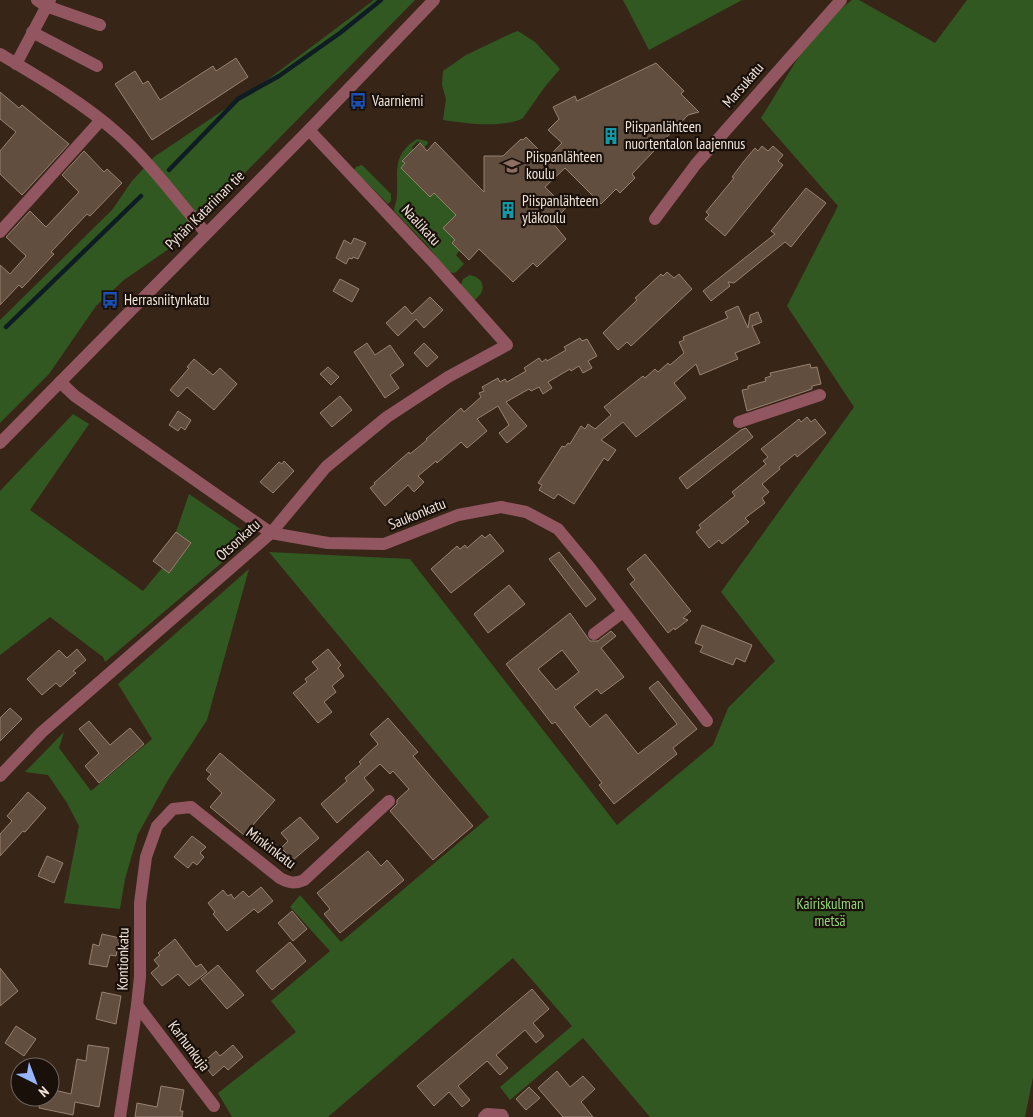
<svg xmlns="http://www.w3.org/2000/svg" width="1033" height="1117" font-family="'PT Sans Narrow',sans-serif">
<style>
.green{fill:#325821}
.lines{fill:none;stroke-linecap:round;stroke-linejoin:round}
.stream{stroke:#0e1d23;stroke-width:4.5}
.building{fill:#624e3f;stroke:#988272;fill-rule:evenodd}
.minor{stroke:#925660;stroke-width:12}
.labels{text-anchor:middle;stroke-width:4.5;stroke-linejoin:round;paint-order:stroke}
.street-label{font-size:15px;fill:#f1e4db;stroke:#19100a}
.poi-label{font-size:15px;fill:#f1e4db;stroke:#19100a;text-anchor:start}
.park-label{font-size:15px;fill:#92d874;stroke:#19100a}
</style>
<rect width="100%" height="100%" fill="#372518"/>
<g class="green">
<polygon points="374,0 415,0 173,246 124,280 96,306 49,374 0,423 0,320 112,210 132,181 154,157 259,86"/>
<polygon points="623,0 742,0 649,50"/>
<polygon points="852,0 859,0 935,43 967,0 1033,0 1033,1077 1025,1117 650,1117 583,1038 510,1100 500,1087 572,1026 513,958 328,1117 232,1117 218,1093 296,1032 271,1001 330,951 290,907 300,895 341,942 489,817 269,552 410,559 617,825 713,745 728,708 775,661 721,592 854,407 787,306 838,206 761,118 817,27"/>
<path d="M518 31 535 42 560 69 544 88 523 118C504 129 463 123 443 120L446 99 442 85 443 71 466 55 512 33Z"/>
<path d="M417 139 427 141 428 143 424 148 418 141 412 147 413 150 402 160 405 163 401 168 409 176 434 193 456 215 443 228 455 240 452 243 460 250 456 255 464 264 455 273 448 272 427 245 394 211C394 206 397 201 397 196 398 170 392 155 417 139Z"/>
<polygon points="362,165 391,194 391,201 388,204 354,170 356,167"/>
<path d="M470 275C485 278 487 292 474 300L461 285 463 279Z"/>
<polygon points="73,414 89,424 30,510 143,591 162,568 169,573 191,544 176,532 189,494 252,537 105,662 103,657 50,617 0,655 0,491"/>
<polygon points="249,569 207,720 168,780 138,834 125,879 120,909 64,903 79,826 67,803 48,775 25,772 64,732 59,748 91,791 152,739 118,684"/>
</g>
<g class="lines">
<g class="stream">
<polyline points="169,170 238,99 279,76 340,33 381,0"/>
<polyline points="6,327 141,196"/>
</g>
</g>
<g class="building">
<polygon points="236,58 248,77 152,140 115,84 135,71 143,84 148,81 160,100 213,66 216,71"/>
<polygon points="656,63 684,91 681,94 699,112 688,115 632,174 635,178 620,193 616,189 601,204 565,168 545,187 566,208 552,222 566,239 537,267 533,263 513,282 479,249 469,260 452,243 455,240 443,228 456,215 434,193 430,197 401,168 405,163 402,161 420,143 427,151 435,142 484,192 484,156 503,156 521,139 523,140 526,137 547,158 562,143 548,130 559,119 553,107 575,96 577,101"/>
<polygon points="0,92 19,108 22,105 69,144 22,195 0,174 0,151 16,132 0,119"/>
<polygon points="762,146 768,151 773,146 783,155 778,161 783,165 725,236 705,219 709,215 706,212 734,178 732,177 744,161 755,148 758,151"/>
<polygon points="84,151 104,172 107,169 122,183 90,216 87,214 51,252 54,254 22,288 19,285 0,305 0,265 10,274 26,256 6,237 30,211 46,227 79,192 62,175"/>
<polygon points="806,188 826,203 791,247 785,242 734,283 728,282 730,286 711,301 703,291 775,234 771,231"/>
<polygon points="354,238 366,243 358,259 353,257 352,259 349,258 346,264 336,258 344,240 351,244"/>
<polygon points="667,272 674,278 679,274 692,289 631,346 627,342 618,350 603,333 637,300 635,298 661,274 663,276"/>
<polygon points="340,279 359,289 352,302 333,291"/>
<polygon points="430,297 443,310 424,328 416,319 398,336 386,323 405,306 412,314"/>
<polygon points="738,306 748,328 750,315 758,312 762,322 752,326 760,343 735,353 738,359 700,375 696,364 674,383 686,398 636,437 623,422 601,440 616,450 608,461 604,458 574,504 558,494 554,499 539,490 542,485 538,483 548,468 562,446 565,447 568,443 570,444 581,426 585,429 588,424 595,429 611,415 604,407 643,376 645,378 655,369 658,372 668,363 670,365 684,353 679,342 684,340 683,337 728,318 725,312"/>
<polygon points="580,338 582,341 587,339 597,356 588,361 592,368 583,373 579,366 571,371 570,369 548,382 552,388 543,394 539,387 531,391 529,389 506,402 527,426 507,443 499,433 509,425 498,406 477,419 487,431 467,448 461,442 437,463 436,461 418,476 424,482 414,492 408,485 385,506 370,488 375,484 374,483 393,466 409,452 410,454 427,440 426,439 461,408 464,412 481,397 479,393 484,391 482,387 498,378 500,382 505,379 507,382 526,371 524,368 539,358 542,362 546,359 547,361 566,350 564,347"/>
<polygon points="367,343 375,355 390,345 404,365 390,375 399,388 385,398 354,352"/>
<polygon points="424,343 438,357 427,367 414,353"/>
<polygon points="194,359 213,375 220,368 237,384 214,410 187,387 178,397 170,390 189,368 187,367"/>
<polygon points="810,364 811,368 817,367 821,384 812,386 812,389 747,411 742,390 748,389 748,386 766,381 765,378 771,376 770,373"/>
<polygon points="328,367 339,377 331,385 320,374"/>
<polygon points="340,396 352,410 332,427 320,413"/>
<polygon points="178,411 191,420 185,430 181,427 178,431 169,425"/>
<polygon points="807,417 811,422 815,419 826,433 797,457 795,454 779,467 780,469 762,484 769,492 762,498 765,503 745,518 749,522 722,544 719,540 709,548 696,532 701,528 699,525 731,499 735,496 732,492 766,464 763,461 768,457 761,449 799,419 801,422"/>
<polygon points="746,428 753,437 687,489 679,478 741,430"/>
<polygon points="284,461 294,471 273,493 260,482 279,462 282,464"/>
<polygon points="176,532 191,543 169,573 153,561"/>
<polygon points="490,534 504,551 451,593 431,569 457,546 460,549 465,545 467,548 482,535 485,538"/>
<polygon points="559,552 596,599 586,607 549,559"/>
<polygon points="645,554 691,611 683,618 688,620 675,630 674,628 668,633 630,584 635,580 627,569"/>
<polygon points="509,585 525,604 488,633 474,614"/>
<path d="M570 613 590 641H598L611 631 616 636 601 648 624 677 601 694 597 689 574 707 590 727 606 714 638 754 677 724 649 688 658 681 697 729 673 748 677 754 614 804 599 785 602 783 555 722 552 724 506 664ZM562 650 579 672 556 690 538 669Z"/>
<polygon points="702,625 752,645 745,662 736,658 733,665 700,652 703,646 695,643"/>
<polygon points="77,649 86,660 73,671 76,673 60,687 56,683 42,695 27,679 59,650 67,658"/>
<polygon points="328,649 341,665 338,668 344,676 332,686 336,692 324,702 332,712 318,723 293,693 307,682 305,679 318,669 312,662"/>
<polygon points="10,708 22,719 0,741 0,718"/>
<polygon points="388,718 418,752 413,756 473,826 433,860 390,811 397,804 397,800 409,789 393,771 390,774 380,764 364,778 374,790 337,823 321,804 347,781 345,778 361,764 359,762 378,744 370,734"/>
<polygon points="89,721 110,745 130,728 144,744 99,783 85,766 99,753 79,729"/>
<polygon points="220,753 275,800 244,835 210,807 222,793 207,779 211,774 206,770"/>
<polygon points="28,792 46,808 25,832 23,831 0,856 0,834 12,821 7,816"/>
<polygon points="300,817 319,838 293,860 281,848 288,841 281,833"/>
<polygon points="192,836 206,847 200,853 204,857 197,865 193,862 188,868 174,857"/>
<polygon points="368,851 381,866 387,860 404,880 340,933 324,914 330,909 317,893"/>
<polygon points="47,856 63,863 54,883 38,876"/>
<polygon points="261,887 273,901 258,913 254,909 227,931 213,914 215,912 208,903 223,890 228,896 231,894 234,899 243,891 249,897"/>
<polygon points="292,911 307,929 293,941 278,923"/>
<polygon points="102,934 120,938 116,956 110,955 107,967 89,964 93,944 99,946"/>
<polygon points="175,939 196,967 201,964 207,972 189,986 178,974 162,986 151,973 159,966 154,960 160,955 158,953"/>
<polygon points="290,942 306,961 272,990 256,971"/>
<polygon points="218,965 244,995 227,1009 201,979"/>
<polygon points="0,968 18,991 0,1006"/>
<polygon points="532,989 549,1009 533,1023 544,1036 536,1043 525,1030 496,1055 508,1068 500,1075 487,1061 458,1086 470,1100 462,1107 449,1092 434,1106 417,1086"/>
<polygon points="102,992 121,996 116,1024 96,1019"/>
<polygon points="16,1026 36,1039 24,1056 5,1043"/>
<polygon points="88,1045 109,1048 99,1107 75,1102 73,1115 39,1108 41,1097 50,1097 50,1089 71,1094 77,1059 86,1061"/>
<polygon points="233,1045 243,1057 228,1070 224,1066 213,1076 202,1063 216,1051 220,1056"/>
<polygon points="557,1071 570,1087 583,1076 595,1089 581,1102 593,1117 563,1117 538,1088"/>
<polygon points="161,1086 184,1090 180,1111 183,1111 182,1117 135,1117 137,1103 157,1107"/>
<polygon points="529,1087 540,1098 526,1110 516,1099"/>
</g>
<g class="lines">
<g class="minor">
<polyline points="37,0 46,6 100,25"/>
<polyline points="32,32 97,66"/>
<path d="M0 54C40 78 82 102 117 133 150 162 177 200 206 233"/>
<polyline points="16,64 50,0"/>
<polyline points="655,219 696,164 841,0"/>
<polyline points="0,232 101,120"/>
<polyline points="60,382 75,396 271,533 328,543 384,544 458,515 501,507 526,512 558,529 587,564 707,721"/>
<polyline points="739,422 820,395"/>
<polyline points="0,443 309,130 434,0"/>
<polyline points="594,634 623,612"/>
<polyline points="0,776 42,732 271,533 326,467 387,417 448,377 507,345 434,263 309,130"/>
<polyline points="137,1005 214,1106"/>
<path d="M120 1117 137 1005 140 977V903L146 857 157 826 173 809 191 807 280 878C289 883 295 884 304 880L389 801"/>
<polyline points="484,1117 487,1114 502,1115 503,1117"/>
</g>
</g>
<defs>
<g id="bus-bare" transform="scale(1.35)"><path d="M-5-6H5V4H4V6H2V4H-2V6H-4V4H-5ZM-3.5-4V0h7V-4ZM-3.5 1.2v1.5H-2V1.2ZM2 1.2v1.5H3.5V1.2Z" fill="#1a4fb4" stroke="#19100a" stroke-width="2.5" paint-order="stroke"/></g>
<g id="building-bare" transform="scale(1.35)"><path d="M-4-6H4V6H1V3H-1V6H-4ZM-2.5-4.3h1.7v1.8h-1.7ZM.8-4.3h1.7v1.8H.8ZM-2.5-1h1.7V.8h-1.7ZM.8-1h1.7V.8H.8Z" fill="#0f9aa8" stroke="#19100a" stroke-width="2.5" paint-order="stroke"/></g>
<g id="school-bare" transform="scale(1.35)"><path d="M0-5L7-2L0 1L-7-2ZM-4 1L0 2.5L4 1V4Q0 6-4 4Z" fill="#8d6e63" stroke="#19100a" stroke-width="2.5" paint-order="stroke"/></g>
</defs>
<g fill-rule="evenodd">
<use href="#bus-bare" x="358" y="101"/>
<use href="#building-bare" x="611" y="136"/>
<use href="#school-bare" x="512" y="166"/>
<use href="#building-bare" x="508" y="210"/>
<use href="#bus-bare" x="110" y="300"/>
</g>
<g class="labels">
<g class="street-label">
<text transform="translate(743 85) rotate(-49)" y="5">Marsukatu</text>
<text transform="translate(205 210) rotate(-45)" y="5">Pyhän Katariinan tie</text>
<text transform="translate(421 225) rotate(47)" y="5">Naalikatu</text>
<text transform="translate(417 514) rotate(-22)" y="5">Saukonkatu</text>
<text transform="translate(238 540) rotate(-42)" y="5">Otsonkatu</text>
<text transform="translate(271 848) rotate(37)" y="5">Minkinkatu</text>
<text transform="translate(123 959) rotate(-89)" y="5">Kontionkatu</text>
<text transform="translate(189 1046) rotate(53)" y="5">Karhunkuja</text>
</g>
<g class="poi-label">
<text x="372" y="106">Vaarniemi</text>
<text x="625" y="132">Piispanlähteen<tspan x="625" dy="17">nuortentalon laajennus</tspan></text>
<text x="526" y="162">Piispanlähteen<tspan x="526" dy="17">koulu</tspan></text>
<text x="522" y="206">Piispanlähteen<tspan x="522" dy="17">yläkoulu</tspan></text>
<text x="124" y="305">Herrasniitynkatu</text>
</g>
<g class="park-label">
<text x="830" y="909">Kairiskulman<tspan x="830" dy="17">metsä</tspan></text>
</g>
</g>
<g transform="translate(35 1082) rotate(138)"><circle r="24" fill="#19100a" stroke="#6f655e"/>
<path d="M0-4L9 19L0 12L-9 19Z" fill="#97b6fd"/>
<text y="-8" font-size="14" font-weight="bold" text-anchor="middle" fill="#f1e4db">N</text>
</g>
</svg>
